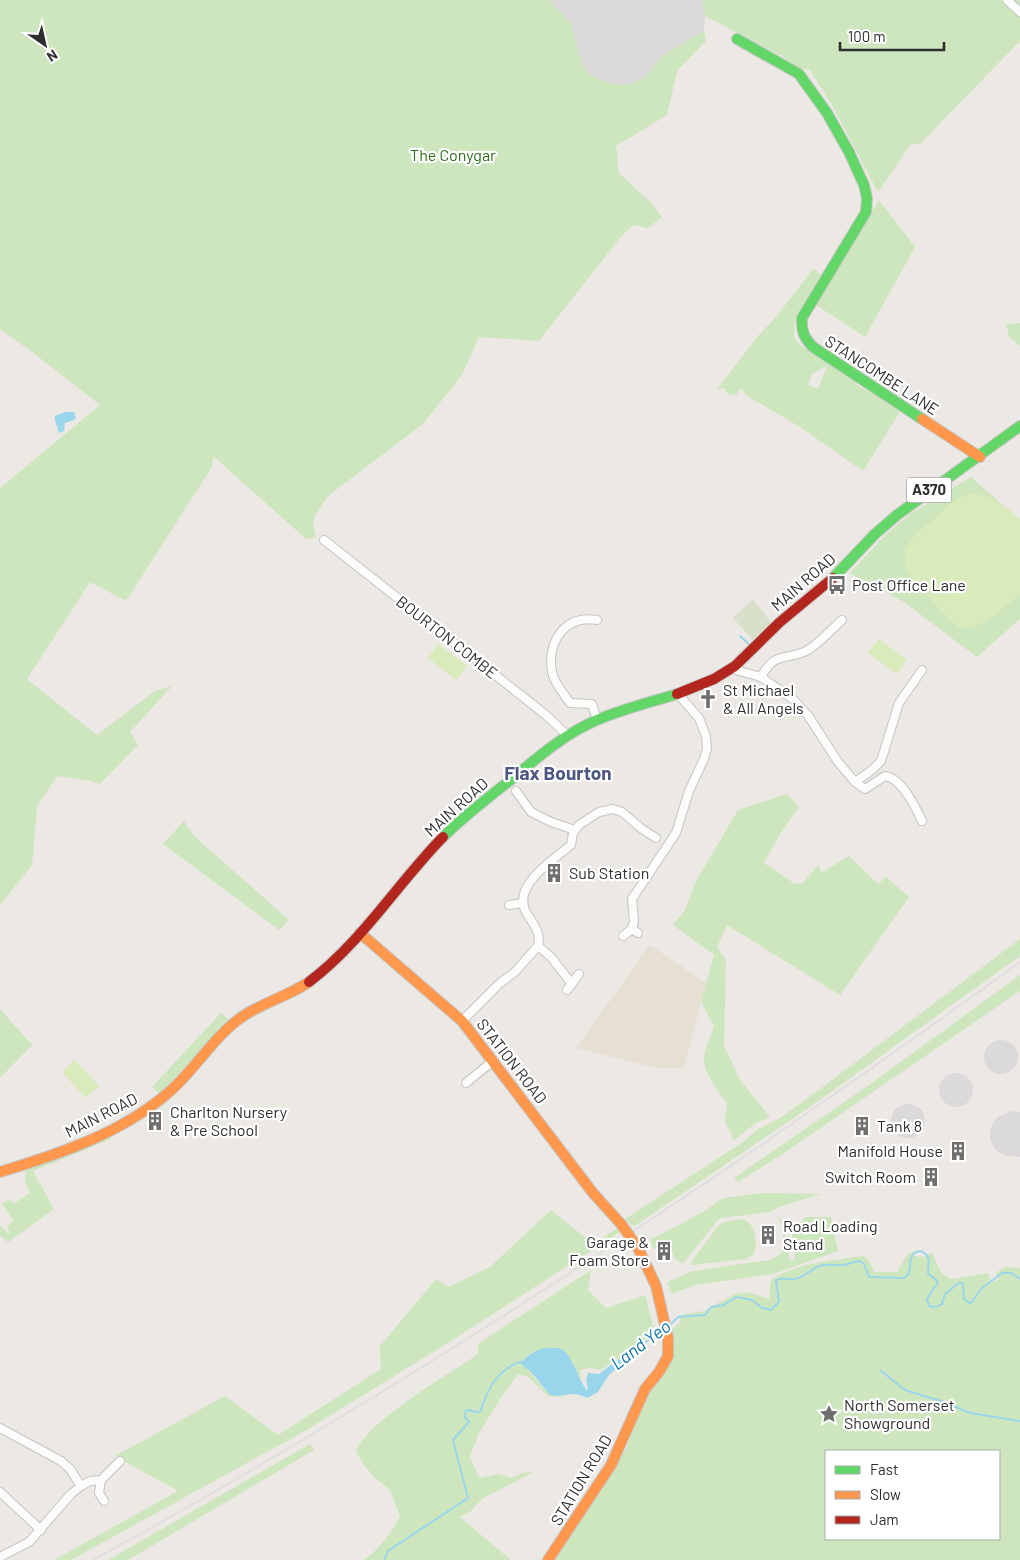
<svg xmlns="http://www.w3.org/2000/svg" width="1020" height="1560" font-family="Barlow,sans-serif">
<style>
.industrial{fill:#dcd9db}
.education{fill:#e6e0d3}
.green{fill:#cee6be;fill-rule:evenodd}
.cemetery{fill:#d8e0cc}
.pitch{fill:#d9eabb}
.water{fill:#99d6ec}
.lines{fill:none;stroke-linecap:round;stroke-linejoin:round}
.stream{stroke:#99d6ec;stroke-width:2}
.street-casing{stroke:#c5c4c5;stroke-width:10}
.fast-casing{stroke:#c5c4c5;stroke-width:12}
.slow-casing{stroke:#c5c4c5;stroke-width:12}
.jam-casing{stroke:#c5c4c5;stroke-width:12}
.street{stroke:#fcfcfb;stroke-width:8}
.fast{stroke:#63d668;stroke-width:10}
.slow{stroke:#ff974d;stroke-width:10}
.jam{stroke:#b3261e;stroke-width:10}
.rail{stroke:#dfdfe1;stroke-width:2}
.slow-bridge-casing{stroke:#c5c4c5;stroke-width:12;stroke-linecap:butt}
.slow-bridge{stroke:#ff974d;stroke-width:10}
.labels{text-anchor:middle;stroke-width:4.5;stroke-linejoin:round;paint-order:stroke}
.shield{fill:#fff;stroke:#6d6d6d;stroke-width:1}
.shield-label{font-size:15px;font-weight:bold;fill:#2e2e2e}
.park-label{font-size:16px;fill:#2c6e1b;stroke:#fff}
.street-label{font-size:16px;fill:#2e2e2e;stroke:#fff}
.poi-label{font-size:16px;fill:#2e2e2e;stroke:#fff;text-anchor:start}
.water-label{font-size:18px;font-style:italic;fill:#0d6fa3;stroke:#fff}
.quarter-label{font-size:19px;font-weight:bold;fill:#4d5680;stroke:#fff}
</style>
<rect width="100%" height="100%" fill="#ece8e4"/>
<g class="industrial">
<polygon points="550,0 702,0 705,16 704,31 662,56 644,78 630,84 618,85 597,79 591,75 582,64 571,25"/>
<circle cx="1001" cy="1057" r="17"/>
<circle cx="956" cy="1090" r="17"/>
<circle cx="908" cy="1121" r="17"/>
<polygon points="1012,1111 1020,1112 1020,1157 1005,1156 998,1152 993,1146 990,1138 990,1130 993,1123 998,1117"/>
</g>
<polygon class="education" points="650,945 706,983 684,1068 656,1068 576,1048"/>
<g class="green">
<polygon points="0,0 550,0 571,24 582,64 591,75 597,79 618,85 630,84 644,78 662,56 704,31 706,41 677,71 667,115 616,146 619,173 652,204 662,217 648,228 633,225 619,239 539,341 479,337 462,375 423,424 328,496 316,514 313,524 316,537 306,539 213,456 212,467 126,601 90,582 27,679 97,735 155,691 172,686 130,732 138,745 100,784 87,780 57,776 37,806 32,865 0,905 0,488 100,405 31,351 0,329"/>
<polygon points="702,0 1020,0 1020,41 921,143 910,145 878,192 833,107 810,70 797,68 785,58 705,16"/>
<polygon points="879,200 915,247 865,337 816,305"/>
<path d="M813 269 821 274 795 320 794 338 800 345 830 362 853 378 858 386 870 392 900 412 863 471 800 427 746 395 742 389 739 390 737 394 729 395 726 392 724 388 717 389 758 336 776 317ZM827 366 818 389 808 385 812 374Z"/>
<polygon points="1020,323 1020,346 1009,337 1006,324"/>
<polygon points="971,477 1020,520 1020,619 977,657 904,602 850,573 885,535 913,512"/>
<path d="M787 794 799 807 780 834 764 863 795 884 803 883 818 865 821 873 849 856 878 884 886 877 909 897 840 995 727 925 717 947 726 960 724 1046 740 1080 770 1117 756 1123 734 1140 725 1122 727 1103C718 1091 703 1072 704 1057 705 1046 711 1036 714 1026L701 1002 714 955 673 925 685 910 695 883 738 810Z"/>
<polygon points="184,821 194,836 289,920 279,930 163,844"/>
<polygon points="1020,939 1020,956 810,1107 636,1225 631,1225 625,1219 743,1142 758,1129 780,1118 812,1095"/>
<polygon points="1020,975 1020,991 781,1155 738,1182 734,1178 869,1085"/>
<polygon points="0,1009 32,1045 0,1078"/>
<polygon points="221,1013 229,1020 160,1094 152,1087"/>
<polygon points="109,1135 111,1139 33,1171 54,1209 8,1242 0,1236 0,1225 10,1235 7,1227 14,1221 2,1204 10,1199 13,1204 30,1193 25,1181 26,1171"/>
<polygon points="763,1193 821,1194 779,1207 770,1212 721,1218 718,1220 683,1264 675,1259 668,1243 654,1249 650,1240 703,1212 723,1198"/>
<polygon points="551,1210 592,1243 591,1245 618,1228 620,1232 451,1341 305,1431 71,1560 54,1560 178,1491 115,1456 225,1396 278,1435 381,1369 380,1346 436,1279 449,1287 490,1267"/>
<path d="M778 1215 781 1218 785 1227 797 1226 805 1217H831L838 1251 773 1274 695 1285 672 1294 667 1282 693 1271 770 1260 781 1254 784 1242 781 1222ZM791 1231 795 1260 790 1262 785 1232Z"/>
<path d="M742 1219C755 1221 759 1245 753 1255L745 1259 692 1265 691 1262 718 1226 723 1222Z"/>
<path d="M914 1251V1256L923 1257 932 1253 941 1273 951 1279 988 1273 991 1283 999 1279 995 1273 1006 1267 1020 1268V1560H553L626 1449 644 1400 658 1377 673 1358 674 1343 671 1330 681 1322 679 1315 704 1311 735 1294 748 1292 769 1299 771 1280C795 1263 835 1260 863 1256L869 1260 874 1272H897L907 1255ZM826 1451H999V1539H826Z"/>
<path d="M591 1270 588 1290 606 1308 645 1295 655 1333 601 1370 590 1368 580 1370 582 1381 571 1360 560 1349C546 1349 528 1349 521 1364 536 1374 543 1397 562 1396L561 1397 548 1396 528 1377 518 1374 500 1399 478 1435 470 1457 479 1478 498 1474 512 1478 523 1473 533 1472 482 1499 471 1511 460 1517 511 1560H364C379 1549 392 1533 400 1516L390 1490 375 1478 364 1465 356 1451C370 1419 448 1375 478 1354V1344Z"/>
<polygon points="310,1444 314,1450 128,1560 108,1560"/>
</g>
<polygon class="cemetery" points="753,599 773,625 754,642 733,618"/>
<g class="pitch">
<path d="M971 493C995 497 1002 504 1020 520V594L992 618 979 625 968 628 959 627 948 618 912 579 905 566V550L913 537 956 499Z"/>
<polygon points="879,639 907,660 897,674 868,653"/>
<polygon points="438,644 467,666 456,680 428,658"/>
<polygon points="74,1060 99,1086 86,1098 62,1072"/>
</g>
<g class="water">
<polygon points="65,412 74,412 76,417 74,420 65,423 64,431 59,433 55,420 55,416"/>
<path d="M544 1348C549 1349 556 1347 561 1349 572 1353 579 1382 587 1390L588 1388 586 1381 588 1373 599 1374 623 1356 637 1349 629 1358 609 1375 598 1392 587 1398C569 1389 565 1399 550 1395L531 1372 521 1364C525 1356 536 1350 544 1348Z"/>
</g>
<g class="lines">
<g class="stream">
<polyline points="740,636 751,646"/>
<path d="M669 1326 678 1317 705 1315 711 1307 724 1305 736 1297 752 1300 762 1308 771 1310 779 1302 776 1281C782 1276 787 1280 795 1279 805 1277 811 1269 820 1266 828 1263 836 1266 844 1265 850 1264 854 1261 860 1261L864 1264 869 1277 904 1278 909 1274C911 1264 908 1252 921 1251 932 1256 928 1264 928 1273L938 1282 927 1299 929 1306C935 1308 937 1307 942 1304L945 1294 960 1282 963 1284 964 1299 969 1303 972 1302 981 1289 1002 1273H1011L1020 1279"/>
<polyline points="636,1349 663,1330"/>
<polyline points="880,1370 905,1390 944,1402 970,1413 1020,1421"/>
<path d="M384 1560 388 1551 468 1498 453 1440 469 1422 464 1416 466 1411 470 1410 475 1412H480C488 1391 492 1378 511 1366 516 1363 517 1362 522 1362"/>
</g>
<g class="street-casing">
<g id="street">
<polyline points="1007,0 1020,12"/>
<polyline points="324,540 546,715 568,736"/>
<polyline points="733,667 736,670 761,677 794,700 809,717 838,762 855,782 872,770 881,761 899,703 922,670"/>
<path d="M761 677C775 651 785 661 806 651 819 644 831 630 842 620"/>
<path d="M597 720 592 704 570 703C564 694 554 683 552 672 547 643 564 614 597 620"/>
<path d="M855 782 865 789 885 776C902 778 916 808 922 821"/>
<polyline points="516,791 531,812 551,822 575,830"/>
<polyline points="509,905 523,903"/>
<polyline points="638,933 632,929 634,921 632,899 676,833 689,791 704,759 707,748 706,736 699,718 677,693"/>
<polyline points="623,936 632,929"/>
<polyline points="538,946 551,957 572,984"/>
<polyline points="567,990 579,974"/>
<path d="M462 1021 500 983 515 972 538 946C541 934 535 926 529 917 507 888 552 861 571 845L573 833 579 825 599 812 613 809 622 812 642 829 656 838"/>
<polyline points="466,1083 493,1061"/>
<polyline points="0,1428 61,1461 70,1469 81,1486 90,1481 101,1480 120,1461"/>
<polyline points="101,1480 99,1493 104,1501"/>
<polyline points="0,1492 41,1530"/>
<polyline points="0,1557 29,1542 71,1494 81,1486"/>
</g>
</g>
<g class="fast-casing">
<g id="fast">
<path d="M737 39 799 74 827 113 849 152 864 185 867 198 866 212 802 318C801 330 804 338 813 347L922 419"/>
<polyline points="833,578 875,534 897,515 1020,426"/>
<path d="M443 837C465 815 489 797 513 778 539 756 566 733 597 720 623 709 651 702 677 694"/>
</g>
</g>
<g class="slow-casing">
<g id="slow">
<polyline points="922,419 980,457"/>
<polyline points="360,933 462,1021 593,1193 621,1224"/>
<path d="M0 1172C59 1154 120 1134 168 1093 194 1071 211 1040 239 1019 260 1003 287 997 309 982"/>
<polyline points="548,1560 611,1465 645,1389 659,1372 668,1356 668,1338 656,1286 638,1248"/>
</g>
</g>
<g class="jam-casing">
<g id="jam">
<polyline points="677,694 714,679 735,666 780,622 833,578"/>
<path d="M309 982C362 942 397 884 443 837"/>
</g>
</g>
<use href="#street" class="street"/>
<use href="#fast" class="fast"/>
<use href="#slow" class="slow"/>
<use href="#jam" class="jam"/>
<path class="rail" d="M93 1560C416 1383 722 1178 1020 962"/>
<g class="slow-bridge-casing">
<polyline id="slow-bridge" points="621,1224 638,1248"/>
</g>
<use href="#slow-bridge" class="slow-bridge"/>
</g>
<defs>
<g id="bus-bare" transform="scale(1.5)"><path d="M-5-6H5V4H4V6H2V4H-2V6H-4V4H-5ZM-3.5-4V0h7V-4ZM-3.5 1.2v1.5H-2V1.2ZM2 1.2v1.5H3.5V1.2Z" fill="#706f6e" stroke="#fff" stroke-width="2.5" paint-order="stroke"/></g>
<g id="church-bare" transform="scale(1.5)"><path d="M-1.2-6h2.4v3.5h3.3v2.4h-3.3V6h-2.4V-.1h-3.3v-2.4h3.3Z" fill="#706f6e" stroke="#fff" stroke-width="2.5" paint-order="stroke"/></g>
<g id="building-bare" transform="scale(1.5)"><path d="M-4-6H4V6H1V3H-1V6H-4ZM-2.5-4.3h1.7v1.8h-1.7ZM.8-4.3h1.7v1.8H.8ZM-2.5-1h1.7V.8h-1.7ZM.8-1h1.7V.8H.8Z" fill="#706f6e" stroke="#fff" stroke-width="2.5" paint-order="stroke"/></g>
<g id="sight-bare" transform="scale(1.5)"><path d="M0-6L1.8-2.2L6-1.7L2.9 1.2L3.7 5.4L0 3.3L-3.7 5.4L-2.9 1.2L-6-1.7L-1.8-2.2Z" fill="#706f6e" stroke="#fff" stroke-width="2.5" paint-order="stroke"/></g>
</defs>
<g fill-rule="evenodd">
<use href="#bus-bare" x="837" y="585"/>
<use href="#church-bare" x="708" y="699"/>
<use href="#building-bare" x="554" y="873"/>
<use href="#building-bare" x="155" y="1121"/>
<use href="#building-bare" x="862" y="1126"/>
<use href="#building-bare" x="958" y="1151"/>
<use href="#building-bare" x="931" y="1177"/>
<use href="#building-bare" x="768" y="1235"/>
<use href="#building-bare" x="664" y="1251"/>
<use href="#sight-bare" x="829" y="1414"/>
</g>
<g class="labels">
<rect class="shield" x="906.5" y="477.5" width="45" height="25" rx="4"/>
<g class="shield-label">
<text x="929" y="495">A370</text>
</g>
<g class="park-label">
<text x="453" y="161">The Conygar</text>
</g>
<g class="street-label">
<text transform="translate(882 375) rotate(33)" y="6">STANCOMBE LANE</text>
<text transform="translate(803 582) rotate(-41)" y="6">MAIN ROAD</text>
<text transform="translate(447 637) rotate(38)" y="6">BOURTON COMBE</text>
<text transform="translate(456 807) rotate(-42)" y="6">MAIN ROAD</text>
<text transform="translate(512 1061) rotate(52)" y="6">STATION ROAD</text>
<text transform="translate(101 1115) rotate(-27)" y="6">MAIN ROAD</text>
<text transform="translate(581 1480) rotate(-59)" y="6">STATION ROAD</text>
</g>
<g class="poi-label">
<text x="852" y="591">Post Office Lane</text>
<text x="723" y="696">St Michael<tspan x="723" dy="18">&amp; All Angels</tspan></text>
<text x="569" y="879">Sub Station</text>
<text x="170" y="1118">Charlton Nursery<tspan x="170" dy="18">&amp; Pre School</tspan></text>
<text x="877" y="1132">Tank 8</text>
<text x="943" y="1157" text-anchor="end">Manifold House</text>
<text x="916" y="1183" text-anchor="end">Switch Room</text>
<text x="783" y="1232">Road Loading<tspan x="783" dy="18">Stand</tspan></text>
<text x="649" y="1248" text-anchor="end">Garage &amp;<tspan x="649" dy="18">Foam Store</tspan></text>
<text x="844" y="1411">North Somerset<tspan x="844" dy="18">Showground</tspan></text>
</g>
<g class="water-label">
<text transform="translate(641 1345) rotate(-37)" y="6">Land Yeo</text>
</g>
<g class="quarter-label">
<text x="558" y="780">Flax Bourton</text>
</g>
</g>
<rect x="825" y="1450" width="175" height="90" fill="#ffffff" stroke="#ababab"/>
<rect x="835" y="1466" width="25" height="8" fill="#63d668" stroke="#ababab"/>
<text x="870" y="1475" font-size="15" fill="#2e2e2e">Fast</text>
<rect x="835" y="1491" width="25" height="8" fill="#ff974d" stroke="#ababab"/>
<text x="870" y="1500" font-size="15" fill="#2e2e2e">Slow</text>
<rect x="835" y="1516" width="25" height="8" fill="#b3261e" stroke="#ababab"/>
<text x="870" y="1525" font-size="15" fill="#2e2e2e">Jam</text>
<g transform="translate(45 45) rotate(146)" stroke="#ffffff" stroke-width="4" paint-order="stroke">
<path d="M0-4L9 19L0 12L-9 19Z" fill="#2e2e2e"/>
<text y="-8" font-size="14" font-weight="bold" text-anchor="middle" fill="#2e2e2e">N</text>
</g>
<path d="M840 42v8h104v-8" fill="none" stroke="#2e2e2e" stroke-width="2.5"/>
<text x="848" y="42" font-size="15" fill="#2e2e2e" stroke="#ffffff" stroke-width="4" paint-order="stroke">100 m</text>
</svg>
